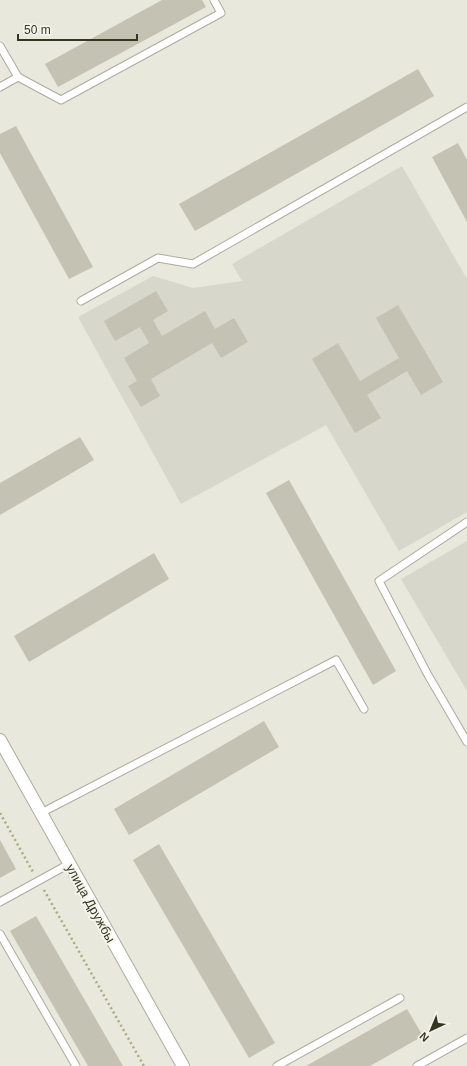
<svg xmlns="http://www.w3.org/2000/svg" width="467" height="1066" font-family="Helvetica,sans-serif">
<style>
.built{fill:#d8d7cc}
.building{fill:#c3c2b3}
.lines{fill:none;stroke-linecap:round;stroke-linejoin:round}
.lane-casing{stroke:#abac9d;stroke-width:9}
.street-casing{stroke:#abac9d;stroke-width:14}
.path{stroke:#a8ab7f;stroke-width:2.5;stroke-dasharray:2 3;stroke-linecap:butt}
.lane{stroke:#fff;stroke-width:7}
.street{stroke:#fff;stroke-width:12}
.labels{text-anchor:middle;stroke-width:4;stroke-linejoin:round;paint-order:stroke}
.street-label{font-size:13px;fill:#343720;stroke:#f6f5ed}
</style>
<rect width="100%" height="100%" fill="#e9e8dd"/>
<g class="built">
<polygon points="402,166 467,279 467,512 399,551 326,425 181,504 78,317 153,276 193,288 242,281 232,264"/>
<polygon points="467,541 467,691 401,579"/>
</g>
<g class="building">
<polygon points="162,0 202,0 206,7 58,87 45,64"/>
<polygon points="418,69 434,96 195,231 179,204"/>
<polygon points="16,126 93,267 69,279 0,153 0,134"/>
<polygon points="458,143 467,160 467,222 432,157"/>
<polygon points="156,291 168,311 153,320 162,336 205,311 215,329 234,318 248,342 221,358 212,343 151,379 160,396 141,407 128,386 137,381 124,358 149,343 140,327 115,341 104,321"/>
<polygon points="398,305 443,382 421,395 407,371 367,395 381,418 355,433 312,359 338,343 360,381 399,358 376,318"/>
<polygon points="80,437 94,460 0,515 0,483"/>
<polygon points="289,480 396,671 373,685 266,493"/>
<polygon points="154,553 169,579 29,662 14,636"/>
<polygon points="264,721 279,747 129,835 114,809"/>
<polygon points="0,840 16,869 0,878"/>
<polygon points="159,844 275,1043 249,1058 133,860"/>
<polygon points="36,916 123,1066 88,1066 10,931"/>
<polygon points="407,1009 423,1036 370,1066 306,1066"/>
</g>
<g class="lines">
<g class="lane-casing">
<g id="lane">
<polyline points="0,46 18,77 0,87"/>
<polyline points="18,77 61,100 221,13 214,0"/>
<polyline points="81,301 158,258 193,264 467,107"/>
<polyline points="467,522 379,581 428,675 467,742"/>
<polyline points="41,813 336,660 364,709"/>
<polyline points="0,902 69,864"/>
<polyline points="0,934 76,1066"/>
<polyline points="277,1066 400,998"/>
<polyline points="417,1066 467,1038"/>
</g>
</g>
<g class="street-casing">
<polyline id="street" points="0,740 183,1066"/>
</g>
<g class="path">
<polyline points="0,813 33,872"/>
<polyline points="44,890 144,1066"/>
</g>
<use href="#lane" class="lane"/>
<use href="#street" class="street"/>
</g>
<g class="labels">
<g class="street-label">
<text transform="translate(91 903) rotate(61)" y="5">улица Дружбы</text>
</g>
</g>
<g transform="translate(431 1030) rotate(224)" stroke="#f6f5ed" stroke-width="3" paint-order="stroke">
<path d="M0-3L7 15L0 10L-7 15Z" fill="#343720"/>
<text y="-6" font-size="11" font-weight="bold" text-anchor="middle" fill="#343720">N</text>
</g>
<path d="M18 34v6h119v-6" fill="none" stroke="#343720" stroke-width="2"/>
<text x="24" y="34" font-size="12" fill="#343720" stroke="#f6f5ed" stroke-width="3" paint-order="stroke">50 m</text>
</svg>
